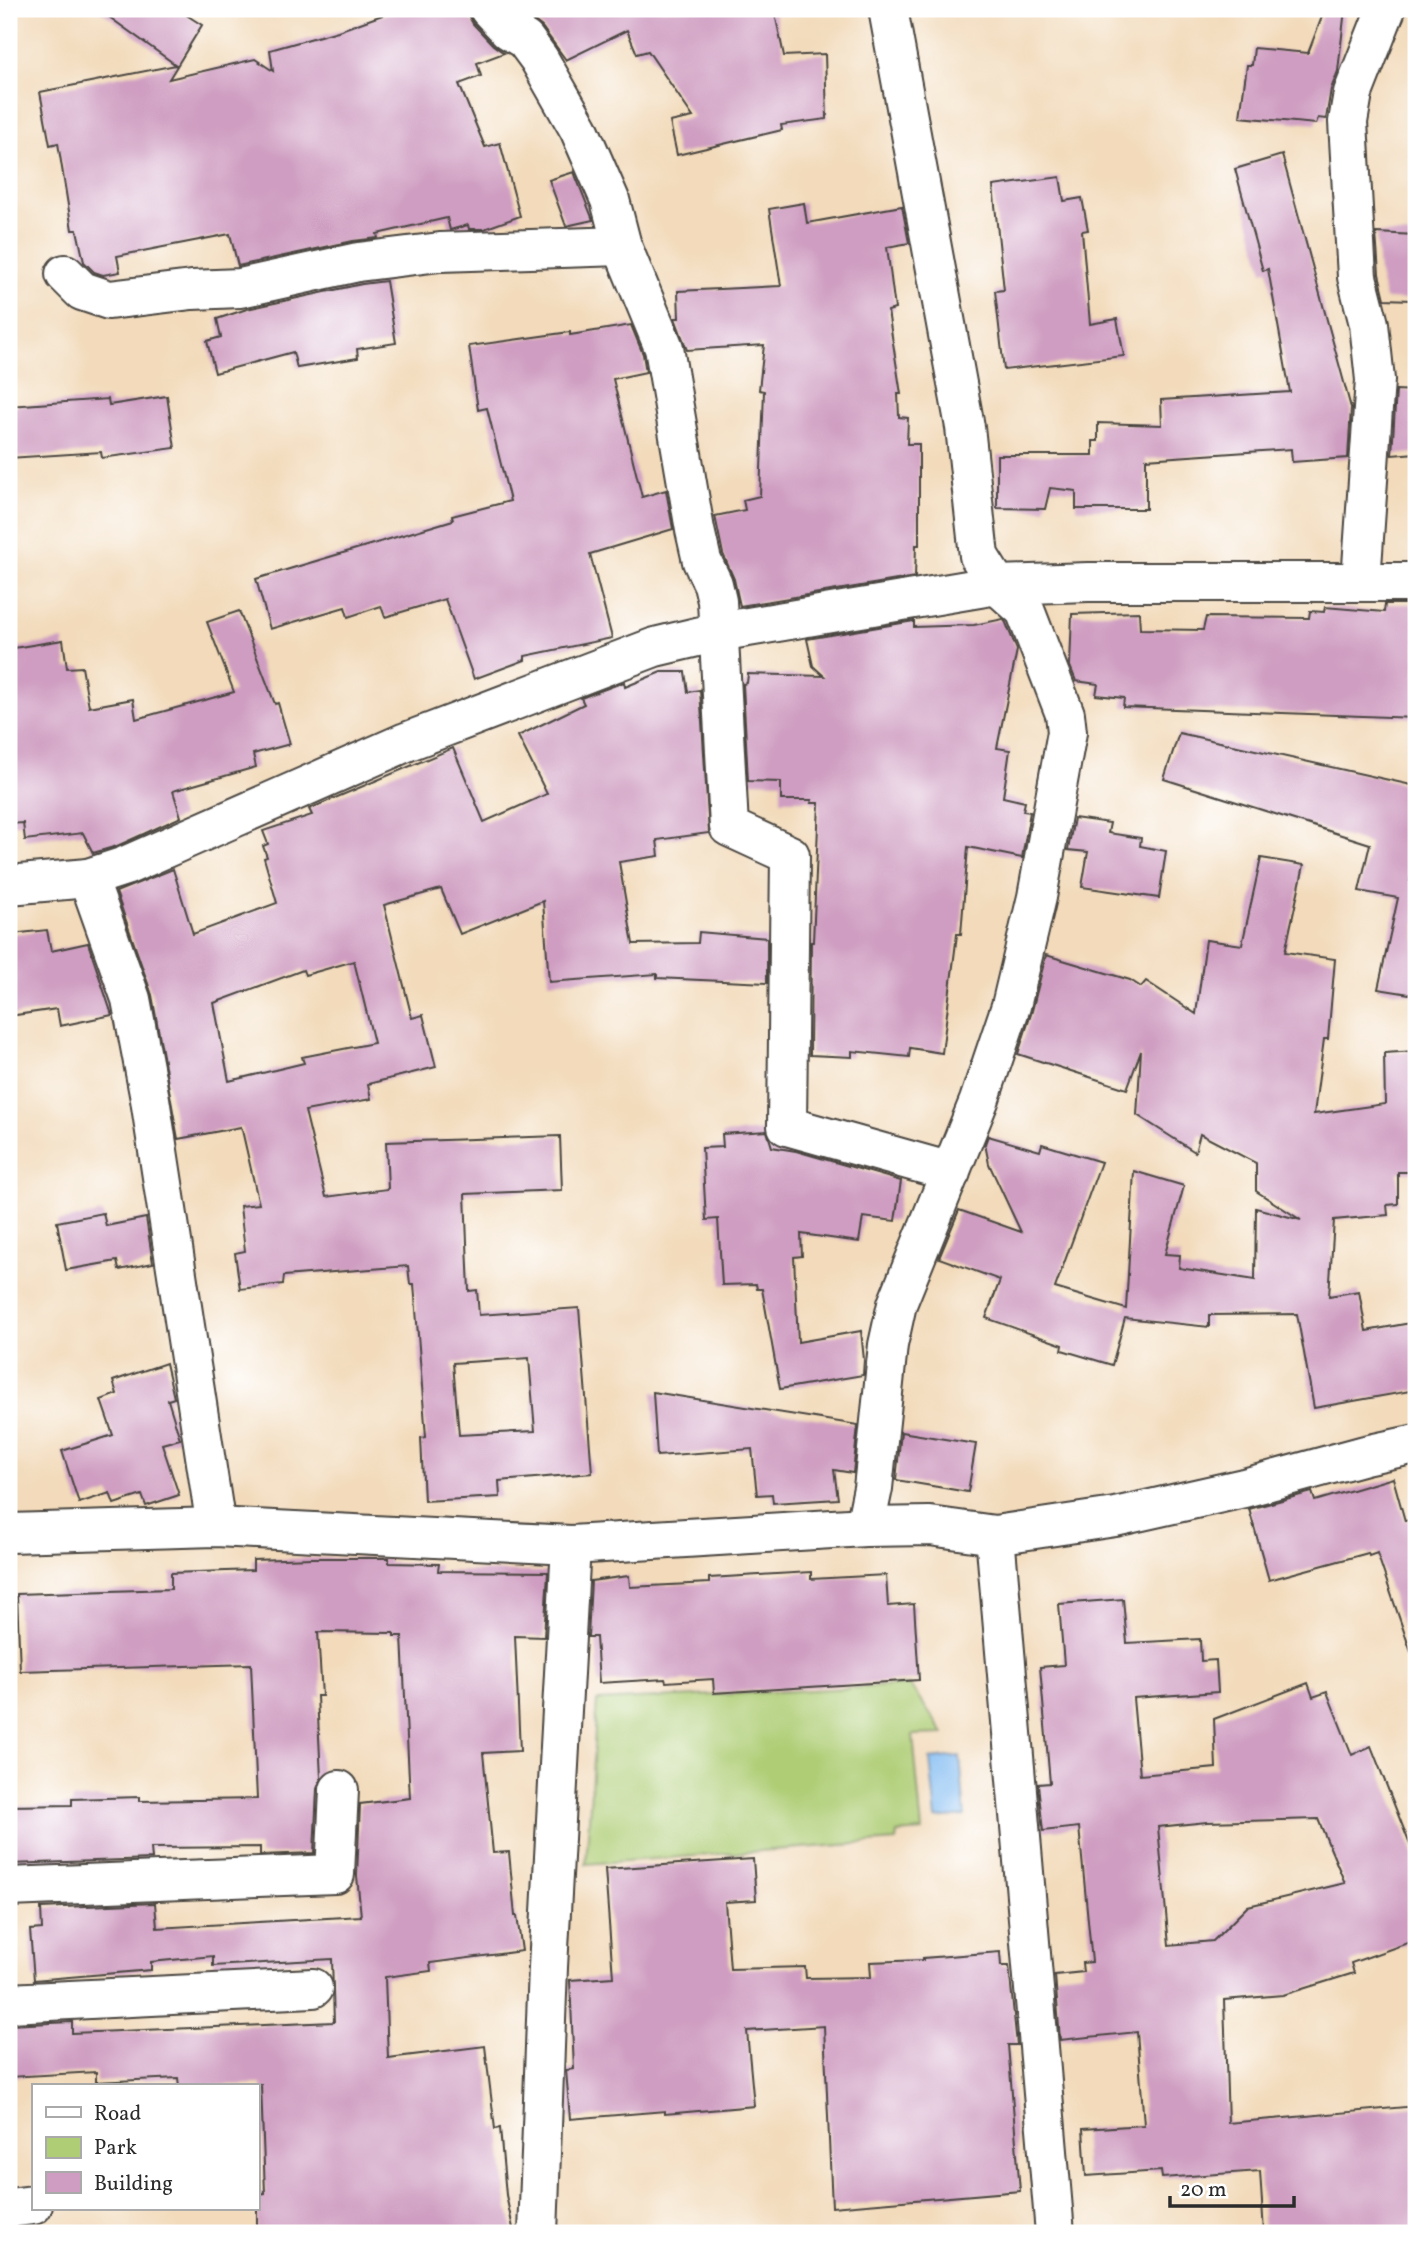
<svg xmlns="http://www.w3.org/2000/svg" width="1425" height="2242" font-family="Vollkorn,serif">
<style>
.green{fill:#aecd74;stroke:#6c7c50;stroke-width:2}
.water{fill:#7fbaf1;stroke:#55728e;stroke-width:2}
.building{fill:#cf9dc1;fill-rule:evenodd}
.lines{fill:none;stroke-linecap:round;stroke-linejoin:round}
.minor-casing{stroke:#494540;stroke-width:42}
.minor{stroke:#fff;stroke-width:38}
</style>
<rect width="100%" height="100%" fill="#fff"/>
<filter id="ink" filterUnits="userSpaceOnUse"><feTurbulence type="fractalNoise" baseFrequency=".0143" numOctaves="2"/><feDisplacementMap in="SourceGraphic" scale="14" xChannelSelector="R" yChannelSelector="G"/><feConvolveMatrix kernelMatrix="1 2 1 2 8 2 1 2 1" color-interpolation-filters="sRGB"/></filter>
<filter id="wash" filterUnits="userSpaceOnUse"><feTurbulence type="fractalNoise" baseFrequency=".00686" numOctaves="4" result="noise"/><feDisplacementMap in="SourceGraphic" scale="28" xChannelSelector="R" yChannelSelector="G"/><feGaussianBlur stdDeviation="1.57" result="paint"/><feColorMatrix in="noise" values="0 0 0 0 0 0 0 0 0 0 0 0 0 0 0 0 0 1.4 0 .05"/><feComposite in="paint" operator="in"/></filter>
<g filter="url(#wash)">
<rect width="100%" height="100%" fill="#f2daba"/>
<polygon class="green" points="910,1685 944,1734 913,1735 922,1831 897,1833 896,1841 586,1864 597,1701"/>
<polygon class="water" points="960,1756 965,1816 936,1819 930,1759"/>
<g id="blocks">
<g class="building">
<polygon points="98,9 177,9 202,25 169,79 255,59 273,71 270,50 338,31 399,9 468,9 468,15 473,24 493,45 504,53 477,63 481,76 459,84 485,147 500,143 520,216 484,229 469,229 468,225 450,230 447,218 377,234 378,238 353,241 238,266 230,234 117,256 120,272 103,275 94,272 84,262 77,230 72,230 58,143 50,145 40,92 176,65"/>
<polygon points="519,9 774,9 784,56 825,54 827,119 781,125 782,130 677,155 670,122 693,117 648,51 637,54 627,30 566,60 542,27"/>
<polygon points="1325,9 1345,9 1338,71 1331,89 1326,119 1318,118 1316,124 1240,117 1247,65 1252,65 1254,48 1308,53"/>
<polygon points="1282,155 1351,408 1348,458 1292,462 1291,449 1146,459 1146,509 1076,509 1076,491 1050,488 1045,509 997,508 997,455 1093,455 1093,441 1098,441 1098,423 1162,425 1161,400 1290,392 1268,269 1263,271 1235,169"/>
<polygon points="574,172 593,220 566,226 549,180"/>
<polygon points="1060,177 1064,201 1082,198 1088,230 1082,231 1090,324 1117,319 1124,356 1004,370 995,291 1004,290 993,186"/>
<polygon points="804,203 807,223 902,206 909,243 887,247 895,309 888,311 901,394 898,394 899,417 908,418 907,444 919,444 919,545 916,545 915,577 740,606 734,579 723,554 715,516 745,510 743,500 760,496 764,391 759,390 764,345 687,350 675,318 679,318 678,291 781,286 769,209"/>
<polygon points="1376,233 1416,235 1416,283 1411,300 1385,299 1379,274"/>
<polygon points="386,281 396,343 357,349 358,358 297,368 293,352 215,373 207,341 221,337 217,319 247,309 362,284"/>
<polygon points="631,325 643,354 646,372 613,379 642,497 666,490 673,529 590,554 612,638 525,656 525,660 474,679 445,599 385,617 381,606 348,617 345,607 270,629 256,579 453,520 452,516 510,501 487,408 478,410 469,346 570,332 570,335"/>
<polygon points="1396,390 1416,391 1416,453 1392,455"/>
<polygon points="167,396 175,448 102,458 101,452 9,458 9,406 108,399 109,405"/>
<polygon points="1385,604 1416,604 1416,718 1123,707 1124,698 1096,695 1098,684 1076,681 1070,666 1072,614 1139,612 1140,629 1203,630 1206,617 1309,618 1310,611 1324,612 1325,607 1384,612"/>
<polygon points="239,611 275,704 278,703 290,744 253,754 256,767 173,791 181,817 117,846 93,853 83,833 25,840 23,823 9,824 9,661 14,648 63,640 67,668 82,667 89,707 133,699 136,719 234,692 207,622"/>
<polygon points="1003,619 1006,623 1017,650 997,748 1010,750 1003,797 1025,802 1023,811 1030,812 1022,858 968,847 961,934 957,934 942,1053 910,1048 909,1057 852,1051 852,1057 810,1055 811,942 813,942 819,803 811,803 812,800 781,800 781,782 748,781 743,684 747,683 748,674 824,676 813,666 807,639 914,621 914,627 974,625"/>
<path d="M661 672H685L688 692 700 690 709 833 657 840 659 856 619 862 633 944 698 943 699 932 767 938V983L657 978V974L549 982 543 901 460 934 441 889 384 905 412 1018 423 1015 436 1067 368 1084 371 1099 305 1111 326 1197 388 1189 386 1142 560 1136 562 1190 465 1194 469 1291 477 1290 479 1315 579 1308 592 1473 499 1481 500 1497 424 1501 421 1438 426 1437 414 1284H410L408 1266 284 1276 283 1284 240 1289 235 1253 245 1251 240 1206 259 1204 242 1130 241 1127 178 1139 152 995 116 892 173 869 193 934 277 903 264 858 267 857 263 846 268 844 263 831 312 815 309 809 453 748 484 822 547 794 518 736 584 704 581 698 624 682 625 687ZM354 961 374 1043 302 1057 304 1063 229 1081 214 1003 303 970 305 975ZM529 1358 535 1431 459 1435 453 1363Z"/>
<polygon points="1179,733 1416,786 1416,850 1410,881 1416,882 1416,995 1378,989 1398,898 1359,891 1370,844 1164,779"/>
<polygon points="1074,818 1110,823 1108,833 1141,838 1140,846 1166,851 1159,898 1082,887 1088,852 1068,850"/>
<polygon points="1261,858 1304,865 1285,952 1335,959 1328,1039 1324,1039 1314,1114 1385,1104 1384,1053 1416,1051 1416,1172 1398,1172 1398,1204 1387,1205 1388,1215 1334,1220 1329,1296 1359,1291 1366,1331 1416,1322 1416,1390 1314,1408 1297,1314 1209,1315 1209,1327 1125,1318 1112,1365 1062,1350 1063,1345 986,1318 1000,1280 939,1258 959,1210 1021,1232 989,1164 985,1144 988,1136 1040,1151 1042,1144 1101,1162 1055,1288 1126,1309 1134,1171 1184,1186 1165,1254 1180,1255 1179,1268 1255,1280 1256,1208 1301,1220 1256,1191 1256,1163 1200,1134 1195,1152 1137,1115 1141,1051 1127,1089 1018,1054 1032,1011 1046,955 1130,980 1141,987 1146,981 1196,1014 1206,940 1242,945"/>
<polygon points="47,930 51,951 88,943 112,1015 60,1026 57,1009 9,1016 9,950 13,950 12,934"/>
<polygon points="767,1131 772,1147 796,1151 901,1181 895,1221 863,1217 859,1242 801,1234 802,1256 794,1257 798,1342 861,1331 864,1360 863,1375 780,1389 762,1289 757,1289 756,1284 722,1285 718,1219 706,1220 702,1148 723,1147 722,1134"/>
<polygon points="103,1213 106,1226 146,1218 153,1263 119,1270 117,1261 66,1270 57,1222"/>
<polygon points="166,1363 174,1398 168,1400 180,1439 162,1444 179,1495 146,1506 142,1495 114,1504 110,1493 79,1503 62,1451 113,1435 101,1400 117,1394 113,1381"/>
<polygon points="653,1392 858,1425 853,1473 834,1470 838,1499 773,1503 772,1494 757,1495 752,1449 657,1456"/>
<polygon points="901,1432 976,1444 968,1492 896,1480"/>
<polygon points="1393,1478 1405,1521 1416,1518 1416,1651 1411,1652 1377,1553 1369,1556 1368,1553 1269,1580 1249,1509 1312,1492 1315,1501"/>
<polygon points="312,1558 389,1558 389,1563 439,1564 438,1571 548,1572 544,1637 515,1636 520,1751 483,1753 493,1853 509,1852 515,1916 517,1916 522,1951 430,1963 431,1971 385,1977 388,2058 485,2046 495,2129 500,2128 506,2195 514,2233 257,2233 257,2194 265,2193 261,2084 179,2086 178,2078 96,2082 96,2072 9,2077 9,2025 72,2022 72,2033 334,2022 332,1959 213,1966 213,1956 151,1962 151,1970 34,1980 30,1930 42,1929 41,1908 155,1903 157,1928 361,1916 357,1876 360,1804 410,1798 402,1636 394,1636 394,1633 318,1632 322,1696 317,1696 321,1778 317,1789 314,1853 260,1855 260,1847 151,1848 152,1859 9,1864 9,1806 72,1805 72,1799 140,1797 140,1801 257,1799 251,1664 20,1671 17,1594 171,1589 171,1573 253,1570 253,1560"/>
<polygon points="811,1572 811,1579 886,1575 888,1606 914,1604 919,1680 714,1693 713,1679 666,1682 665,1679 599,1683 596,1637 588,1637 591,1581 629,1576 630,1587 709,1583 709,1578"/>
<path d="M1123 1599 1127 1643 1200 1639 1201 1661 1216 1660 1218 1692 1133 1698 1140 1775 1216 1768 1214 1719 1308 1683 1313 1697 1327 1692 1352 1755 1371 1746 1416 1860V1940L1351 1963 1354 1973 1283 1995 1224 2000 1228 2123 1416 2106V2233H1264L1260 2171 1162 2178 1161 2171 1086 2176 1083 2129 1144 2125 1137 2032 1060 2040 1055 1975 1083 1972 1082 1963 1092 1962 1079 1827 1043 1831 1038 1784 1050 1783 1040 1667 1064 1665 1059 1604ZM1318 1819 1345 1883 1248 1906 1213 1941 1169 1945 1158 1827 1207 1822Z"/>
<polygon points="753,1859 756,1900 725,1902 730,1969 805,1967 806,1978 871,1977 870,1962 923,1960 923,1958 1000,1952 1001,1966 1009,1966 1017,2045 1008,2045 1020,2191 832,2207 824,2026 747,2031 754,2106 665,2114 665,2111 570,2119 566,2070 574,2069 570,1980 613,1977 605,1869"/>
</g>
</g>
</g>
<g filter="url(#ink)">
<use href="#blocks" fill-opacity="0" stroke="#494540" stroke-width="2"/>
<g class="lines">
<g class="minor-casing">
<g id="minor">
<polyline points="489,9 509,30 525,40 539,59 579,129 610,200 622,246 664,348 695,530 702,561 713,584 717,601 729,827 790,855 787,1126 951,1172"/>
<polyline points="65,274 82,291 109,300 192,290 240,288 358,262 440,252 622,246"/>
<polyline points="1361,581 1375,380 1369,324 1357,277 1348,122 1353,93 1386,9"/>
<polyline points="88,878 131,999 150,1099 216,1527"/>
<polyline points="9,885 88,878 125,866 406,742 655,647 718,632 997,585 1088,582 1416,582"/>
<polyline points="865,1527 873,1488 888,1345 897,1304 979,1101 1011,1006 1037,897 1067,732 1065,714 1025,610 997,585 979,556 965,427 888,9"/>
<polyline points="9,1533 216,1527 571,1545 865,1527 930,1526 995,1535 1115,1517 1244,1488 1365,1455 1416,1444"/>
<polyline points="995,1535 1055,2233"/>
<polyline points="9,1887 335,1874 339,1790"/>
<polyline points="9,2003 313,1988"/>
<polyline points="9,2208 33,2205"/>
<polyline points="538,2233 548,1967 571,1545"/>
</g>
</g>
<use href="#minor" class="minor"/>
</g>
</g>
<rect width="1425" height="2242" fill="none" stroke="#fff" stroke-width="35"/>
<rect x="32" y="2084" width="228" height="126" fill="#ffffff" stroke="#aaaaaa" stroke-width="2"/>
<rect x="46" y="2107" width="35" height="10" fill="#ffffff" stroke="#aaaaaa" stroke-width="2"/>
<text x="94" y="2120" font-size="21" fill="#2b2b2b">Road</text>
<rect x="46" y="2137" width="35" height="21" fill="#aecd74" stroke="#aaaaaa" stroke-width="2"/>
<text x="94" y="2154" font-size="21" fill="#2b2b2b">Park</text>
<rect x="46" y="2172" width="35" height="21" fill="#cf9dc1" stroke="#aaaaaa" stroke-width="2"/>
<text x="94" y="2190" font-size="21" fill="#2b2b2b">Building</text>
<path d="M1170 2196v10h124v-10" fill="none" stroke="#2b2b2b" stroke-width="3.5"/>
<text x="1180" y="2196" font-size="21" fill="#2b2b2b" stroke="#ffffff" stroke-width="5" paint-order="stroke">20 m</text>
</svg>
